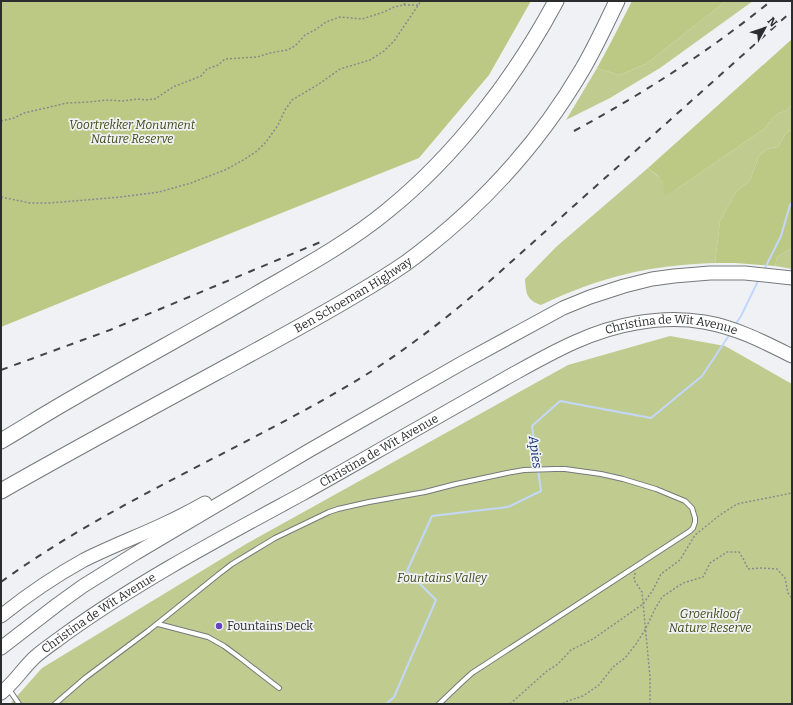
<svg xmlns="http://www.w3.org/2000/svg" width="793" height="705" font-family="Bitter,serif">
<style>
.green{fill:#c0cc8f}
.forest{fill:#bcc985}
.lines{fill:none;stroke-linecap:round;stroke-linejoin:round}
.stream{stroke:#c2d7fb;stroke-width:2}
.service-casing{stroke:#77787b;stroke-width:6}
.primary-casing{stroke:#77787b;stroke-width:15}
.motorway-casing{stroke:#77787b;stroke-width:17}
.path{stroke:#8a8b8d;stroke-width:1.5;stroke-dasharray:2 2;stroke-linecap:butt}
.service{stroke:#fff;stroke-width:4}
.primary{stroke:#fff;stroke-width:13}
.motorway{stroke:#fff;stroke-width:15}
.rail{stroke:#434445;stroke-width:2;stroke-dasharray:7 7;stroke-linecap:butt}
.poi-dot{fill:#6646bf;stroke:#eff1f4;stroke-width:1.5}
.labels{text-anchor:middle;stroke-width:3.5;stroke-linejoin:round;paint-order:stroke}
.park-label{font-size:12px;font-style:italic;fill:#424a17;stroke:#eff1f4}
.street-label{font-size:12px;fill:#2b2c2d;stroke:#eff1f4}
.poi-label{font-size:12px;fill:#2b2c2d;stroke:#eff1f4;text-anchor:start}
.water-label{font-size:13px;font-style:italic;fill:#103376;stroke:#eff1f4}
</style>
<rect width="100%" height="100%" fill="#eff1f4"/>
<g class="green">
<polygon points="726,1 753,1 660,68 610,98 566,120 597,68 619,75 646,64"/>
<path d="M792 105V129L786 133 778 147 767 149 759 156 750 180 736 192 720 221 715 263C650 265 599 277 541 305 526 300 526 293 525 279L556 247 648 168 661 179 664 185 674 191 764 129 773 118 779 113 786 111Z"/>
<polygon points="792,248 792,269 775,266 777,257"/>
<polygon points="670,336 725,346 792,384 792,704 10,704 42,668 246,544 568,365"/>
</g>
<g class="forest">
<polygon points="1,1 531,1 489,75 419,158 234,232 1,327"/>
<polygon points="632,1 726,1 646,64 619,75 597,68 610,44"/>
<path d="M792 39V105L786 111 779 113 773 118 764 129 674 191 664 195C664 178 660 178 648 168Z"/>
<polygon points="792,129 792,248 777,257 775,266 735,263 715,263 720,221 736,192 750,180 759,156 767,149 778,147 786,133"/>
</g>
<g class="lines">
<g class="stream">
<polyline points="764,270 781,236 790,205 792,203"/>
<polyline points="735,325 741,316 759,279"/>
<polyline points="386,704 394,697 436,600 407,571 432,516 508,507 541,491 532,426 560,401 651,418 702,376 730,334"/>
</g>
<g class="service-casing">
<g id="service">
<polyline points="158,624 208,637 224,646 239,657 279,688"/>
<polyline points="8,688 19,704"/>
<polyline points="55,704 85,678 148,631 219,574 232,564 275,538 329,512 338,509 369,502 425,492 456,484 507,473 524,470 555,469 565,469 601,474 623,479 656,489 685,501 692,508 695,518 695,522 693,528 690,531 472,673 461,683 439,704"/>
</g>
</g>
<g class="primary-casing">
<g id="primary">
<path d="M1 616C27 595 55 576 84 560 110 547 136 537 162 525 177 518 191 511 205 503"/>
<polyline points="1,648 58,604 83,586 136,553 310,450 462,363 563,308 590,297 624,286 652,279 674,276 710,273 745,273 792,278"/>
<path id="s1" d="M1 693C14 683 23 668 35 657 44 649 55 642 64 635 139 581 221 538 302 494 342 472 381 449 420 427 452 409 483 391 515 373 553 352 592 330 636 323 658 319 681 318 704 322 735 327 764 342 792 356"/>
</g>
</g>
<g class="motorway-casing">
<g id="motorway">
<path d="M1 441C25 427 48 412 73 398 133 363 195 330 255 295 300 269 347 244 387 211 455 156 515 78 556 1"/>
<path id="s2" d="M1 491C73 450 145 411 217 372 263 347 310 322 355 295 372 285 390 274 406 263 477 211 538 145 582 70 595 48 606 24 617 1"/>
</g>
</g>
<g class="path">
<polyline points="404,5 418,5"/>
<polyline points="1,121 14,118 24,113 67,103 89,102 106,100 123,101 138,99 145,100 155,99 173,87 201,76 207,69 218,65 225,59 257,57 270,53 287,50 295,46 305,35 315,30 326,22 340,17 362,19 384,12 394,7 404,5 405,1"/>
<polyline points="1,197 30,203 49,203 121,197 159,192 191,183 225,170 245,159 257,151 266,142 278,125 285,110 292,100 319,84 340,69 370,60 384,51 394,41 421,1"/>
<polyline points="635,573 634,580 642,592 650,677 650,704"/>
<polyline points="510,704 547,671 558,664 571,650 593,639 643,604 653,590 661,574 680,560 695,535 720,515 737,504 792,493"/>
<polyline points="563,704 565,702 583,696 599,685 613,667 625,658 636,644 645,630 654,611 662,597 683,583 703,577 710,563 727,552 739,552 744,560 748,569 760,568 777,569 785,578 788,593 792,598"/>
</g>
<use href="#service" class="service"/>
<use href="#primary" class="primary"/>
<use href="#motorway" class="motorway"/>
<g class="rail">
<path d="M574 131C644 93 708 52 771 1"/>
<polyline points="1,370 110,330 323,241"/>
<path d="M1 582C114 500 246 448 364 376 410 347 452 314 492 279L792 11"/>
</g>
</g>
<circle class="poi-dot" cx="219" cy="626" r="4"/>
<g class="labels">
<g class="park-label">
<text x="132" y="129">Voortrekker Monument<tspan x="132" dy="14">Nature Reserve</tspan></text>
<text x="442" y="582">Fountains Valley</text>
<text x="710" y="618">Groenkloof<tspan x="710" dy="14">Nature Reserve</tspan></text>
</g>
<g class="street-label">
<text dy="4" stroke="none"><textPath href="#s2" startOffset="403">Ben Schoeman Highway</textPath></text>
<text dy="4" stroke="none"><textPath href="#s1" startOffset="775">Christina de Wit Avenue</textPath></text>
<text dy="4" stroke="none"><textPath href="#s1" startOffset="451">Christina de Wit Avenue</textPath></text>
<text dy="4" stroke="none"><textPath href="#s1" startOffset="127">Christina de Wit Avenue</textPath></text>
</g>
<g class="poi-label">
<text x="227" y="630">Fountains Deck</text>
</g>
<g class="water-label">
<text transform="translate(536 452) rotate(82)" y="5">Apies</text>
</g>
</g>
<rect width="793" height="705" fill="none" stroke="#2b2c2d" stroke-width="4"/>
<g transform="translate(765 28) rotate(50)" stroke="#eff1f4" stroke-width="3" paint-order="stroke">
<path d="M0-3L7 15L0 10L-7 15Z" fill="#2b2c2d"/>
<text y="-6" font-size="11" font-weight="bold" text-anchor="middle" fill="#2b2c2d">N</text>
</g>
</svg>
